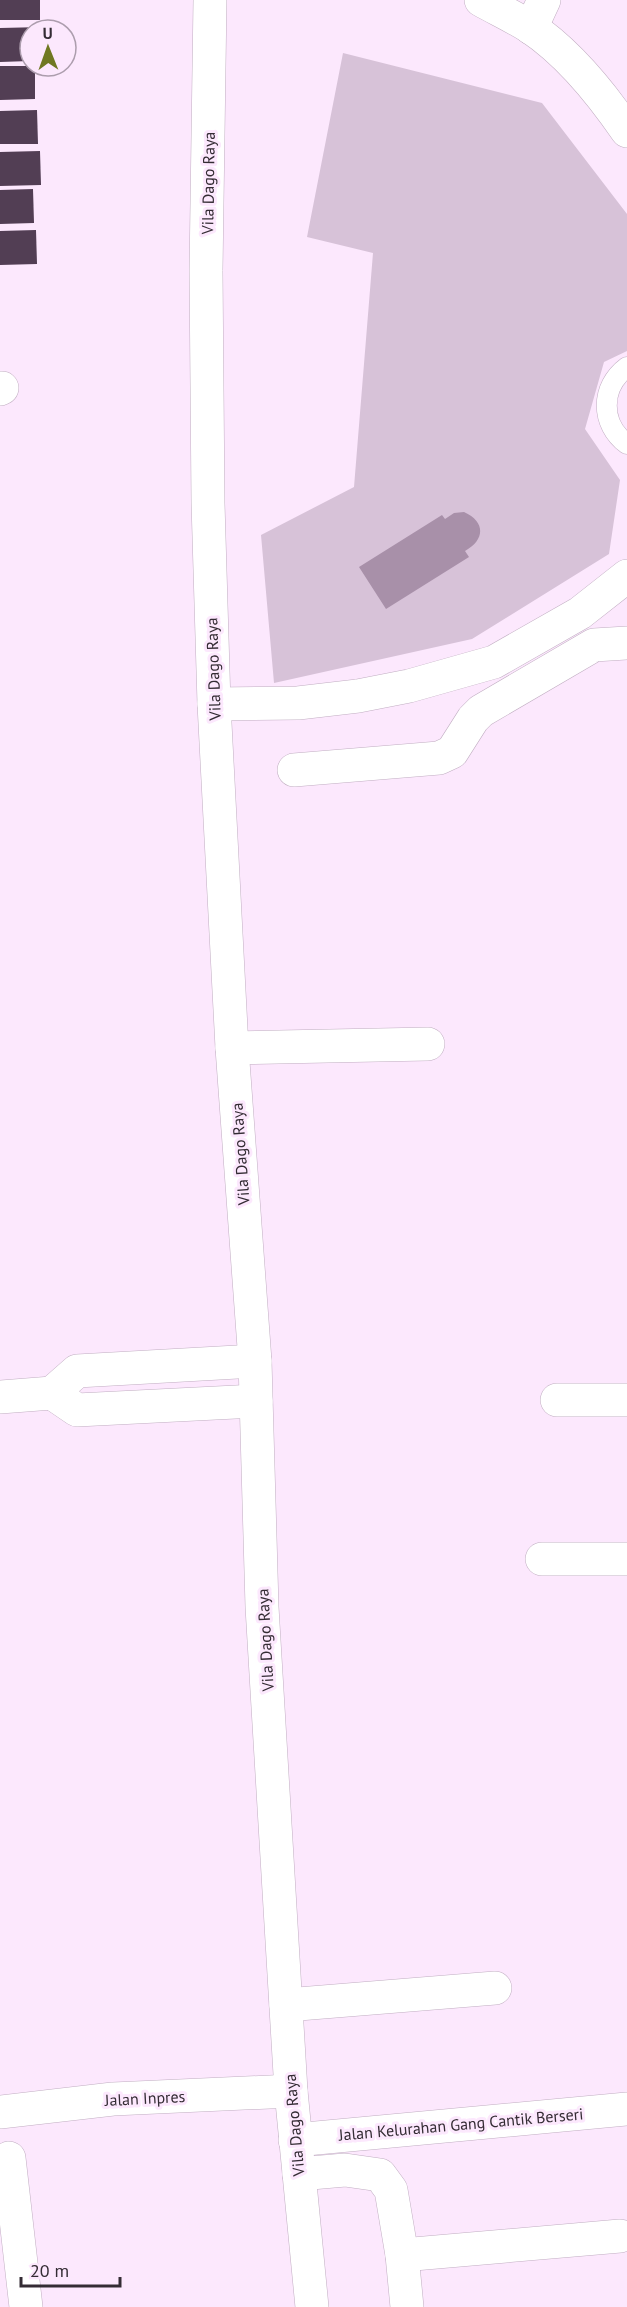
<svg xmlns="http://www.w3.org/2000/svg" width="627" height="2307" font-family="'PT Sans',sans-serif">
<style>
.green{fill:#d7c2d8}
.water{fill:#a890a9}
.building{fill:#523e54}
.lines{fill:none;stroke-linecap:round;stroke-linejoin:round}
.service-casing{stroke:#c1aec2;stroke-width:21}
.minor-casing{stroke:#c1aec2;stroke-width:34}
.service{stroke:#fff;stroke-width:20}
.minor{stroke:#fff;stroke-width:33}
.labels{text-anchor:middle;stroke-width:6;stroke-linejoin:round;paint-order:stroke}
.street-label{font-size:16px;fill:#342c34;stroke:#fce8fd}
</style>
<rect width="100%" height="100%" fill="#fce8fd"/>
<polygon class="green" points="343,53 542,103 627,214 627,351 604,362 585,429 620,480 609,554 472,639 274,683 261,535 354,487 373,253 307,237"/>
<path class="water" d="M464 512C486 522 485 540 465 551L469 557 386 609 359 567 442 515 445 519 454 513Z"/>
<g class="building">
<rect x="0" y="0" width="40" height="20"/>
<polygon points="43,27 43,30 30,30 30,61 0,62 0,28"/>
<polygon points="0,66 35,66 35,99 0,100"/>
<polygon points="37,110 38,144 0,144 0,111"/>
<polygon points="40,151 41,185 0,186 0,152"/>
<polygon points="33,189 34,223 0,224 0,190"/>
<polygon points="36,230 37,264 0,265 0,231"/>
</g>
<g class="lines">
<g class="service-casing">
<path id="service" d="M627 367C600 387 600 424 627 444"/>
</g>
<g class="minor-casing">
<g id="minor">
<polyline points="210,0 206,271 208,503 214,704 232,1048 255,1361 262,1607 291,2091 312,2307"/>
<path d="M481 0C497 9 514 17 530 27 569 53 601 93 627 131"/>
<polyline points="531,28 544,0"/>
<polyline points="0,389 2,388"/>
<polyline points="214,704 298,703 358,696 409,686 494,662 580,613 627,576"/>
<polyline points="294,770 439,758 452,752 473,719 481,711 594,645 627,643"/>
<polyline points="232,1048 428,1044"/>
<polyline points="255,1361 77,1371 52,1393 77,1410 256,1401"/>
<polyline points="0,1397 52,1393"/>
<polyline points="557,1400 627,1400"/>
<polyline points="542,1559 627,1559"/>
<polyline points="286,2005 495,1988"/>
<polyline points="0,2112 113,2099 291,2091"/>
<polyline points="295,2140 627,2109"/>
<polyline points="9,2158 26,2307"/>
<polyline points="299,2174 345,2170 380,2175 391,2190 402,2255 407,2307"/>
<polyline points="402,2255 620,2236"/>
</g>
</g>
<use href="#service" class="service"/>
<use href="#minor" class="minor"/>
</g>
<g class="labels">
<g class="street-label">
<text transform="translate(208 183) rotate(-89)" y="6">Vila Dago Raya</text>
<text transform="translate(213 669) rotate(-92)" y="6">Vila Dago Raya</text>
<text transform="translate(240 1154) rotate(-94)" y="6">Vila Dago Raya</text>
<text transform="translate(265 1640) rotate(-93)" y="6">Vila Dago Raya</text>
<text transform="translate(145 2098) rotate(-3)" y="6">Jalan Inpres</text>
<text transform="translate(461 2124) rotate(-5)" y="6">Jalan Kelurahan Gang Cantik Berseri</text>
<text transform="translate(294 2125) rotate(-95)" y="6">Vila Dago Raya</text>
</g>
</g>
<g transform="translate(48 48) rotate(359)"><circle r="28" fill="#fce8fd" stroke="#ac9dad" stroke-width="1.5"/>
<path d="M0-4.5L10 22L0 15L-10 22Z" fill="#707822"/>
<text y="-9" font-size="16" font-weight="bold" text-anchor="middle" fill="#342c34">U</text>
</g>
<path d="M21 2277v9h99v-9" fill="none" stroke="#342c34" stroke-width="3"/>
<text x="30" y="2277" font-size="18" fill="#342c34" stroke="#fce8fd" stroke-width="4.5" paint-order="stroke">20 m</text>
</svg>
